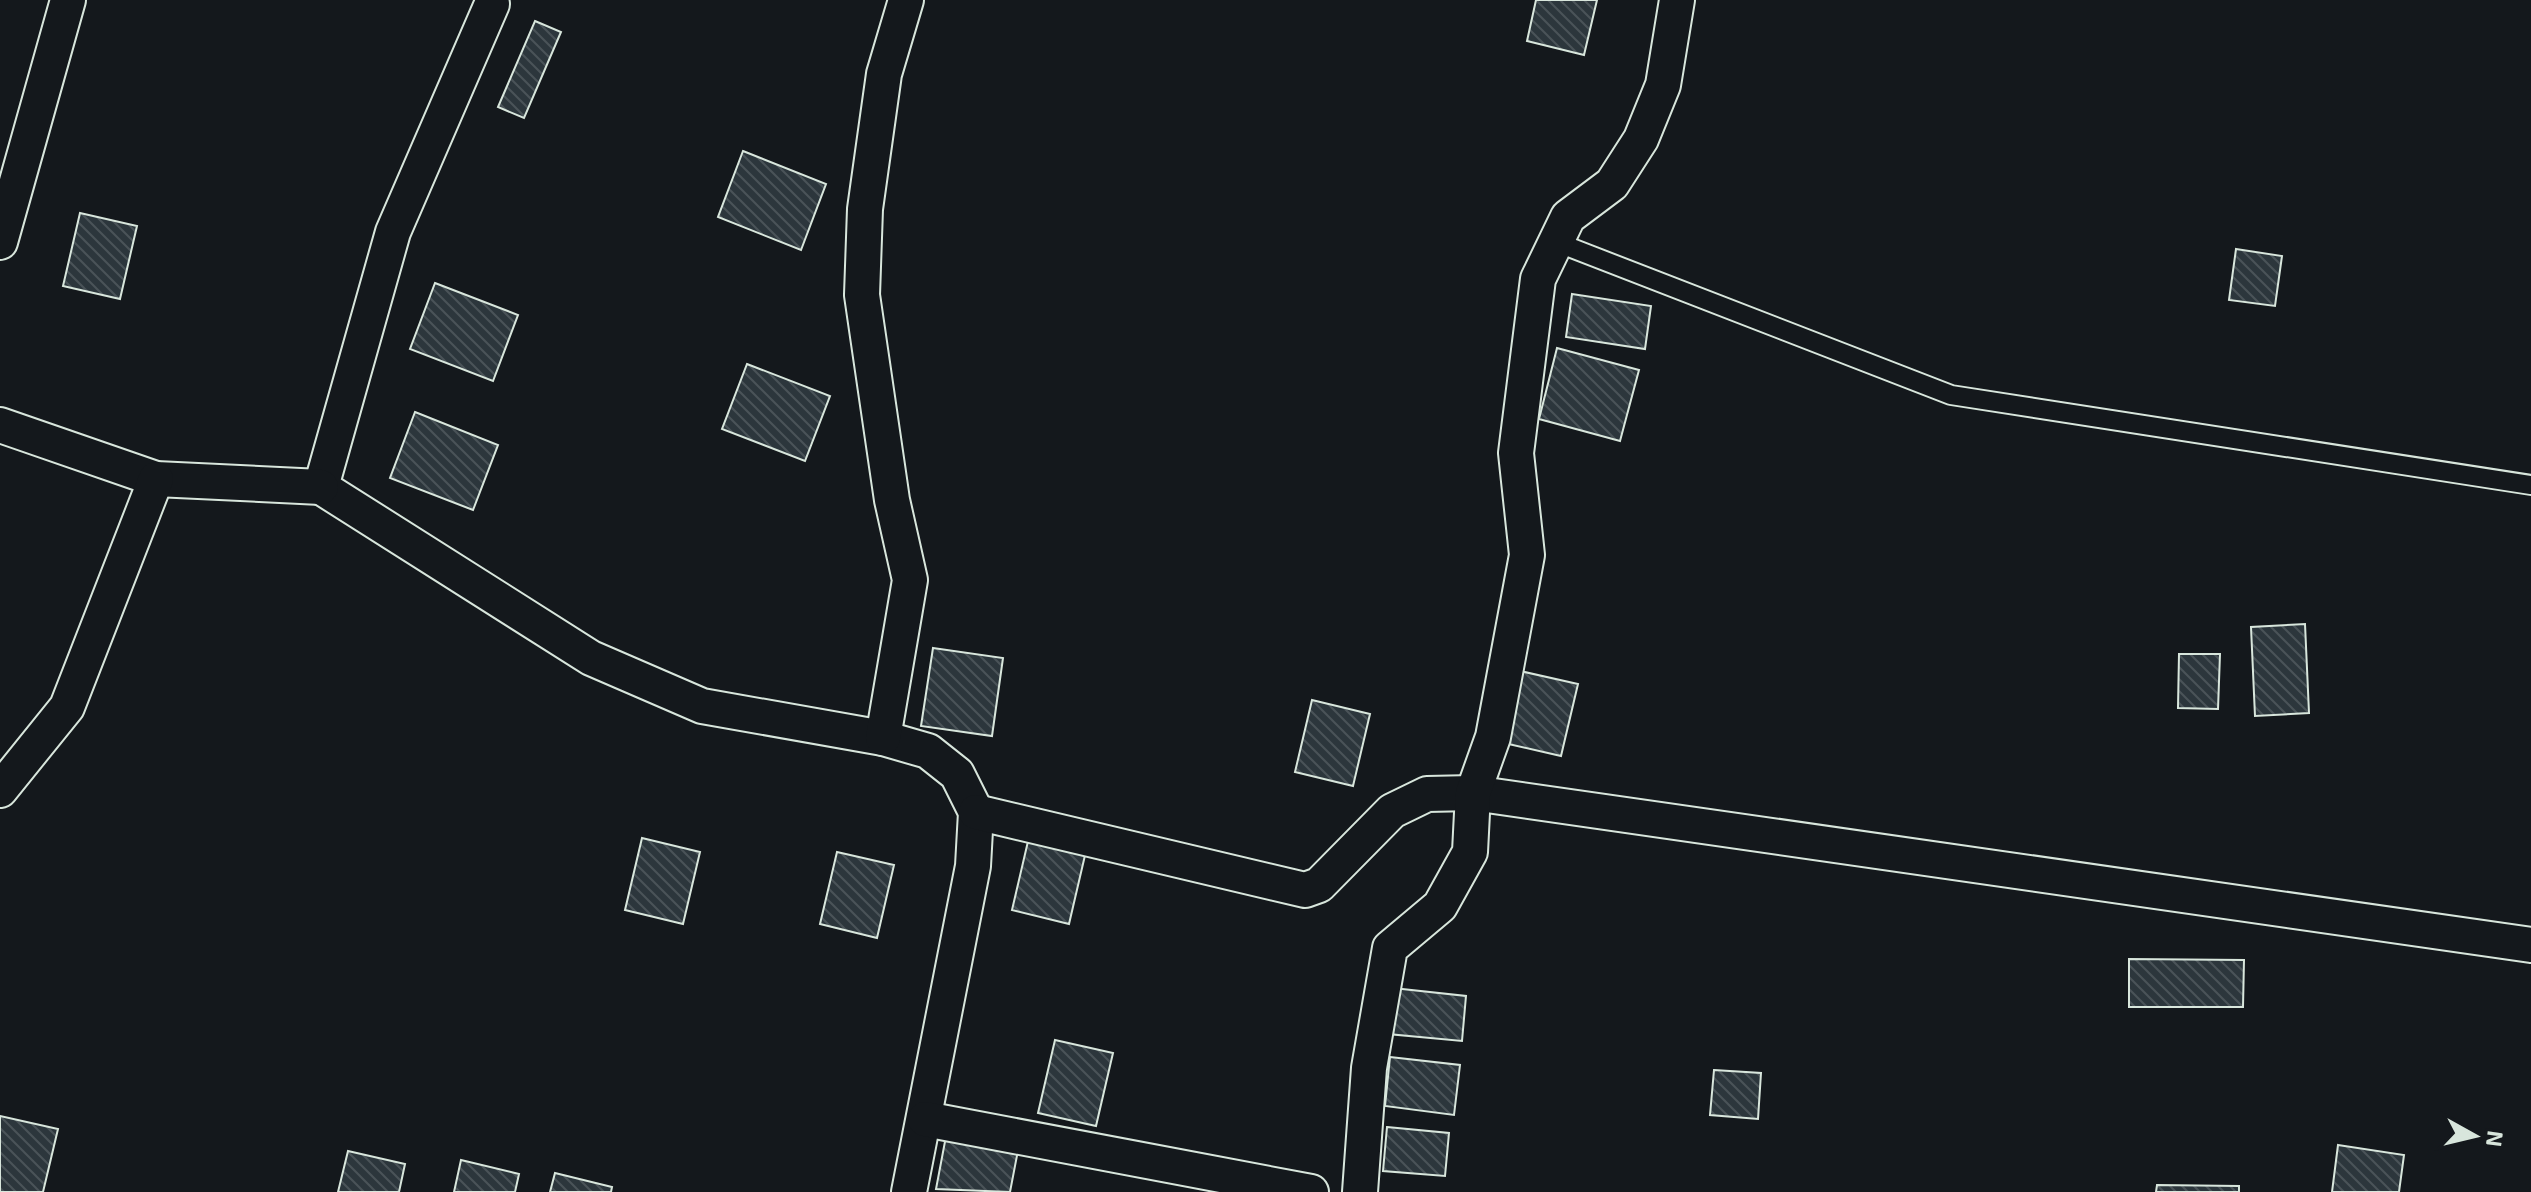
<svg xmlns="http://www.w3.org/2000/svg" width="2531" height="1192" font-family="'Exo 2',sans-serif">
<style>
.building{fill:url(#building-back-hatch);stroke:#d8e6dc;stroke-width:2}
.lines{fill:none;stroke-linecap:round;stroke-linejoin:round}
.service-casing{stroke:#d8e6dc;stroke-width:22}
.minor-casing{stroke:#d8e6dc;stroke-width:38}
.service{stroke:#14181c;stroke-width:18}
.minor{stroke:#14181c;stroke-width:34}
</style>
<defs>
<pattern id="building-back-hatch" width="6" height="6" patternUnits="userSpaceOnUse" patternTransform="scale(2)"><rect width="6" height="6" fill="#2c363c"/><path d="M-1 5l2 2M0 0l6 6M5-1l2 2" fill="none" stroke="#4a5358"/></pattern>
</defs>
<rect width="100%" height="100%" fill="#14181c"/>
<g class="building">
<polygon points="1536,0 1597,0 1584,55 1527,41"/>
<polygon points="535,21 561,32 524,118 498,107"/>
<polygon points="743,151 826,184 801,250 718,217"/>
<polygon points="80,213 137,226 120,299 63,286"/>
<polygon points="2236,249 2282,256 2275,306 2229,300"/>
<polygon points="435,283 518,315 493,381 410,349"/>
<polygon points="1572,294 1651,306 1645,349 1566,337"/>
<polygon points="1557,348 1639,370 1620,441 1539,419"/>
<polygon points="747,364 830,396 805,461 722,429"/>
<polygon points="415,412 498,445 473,510 390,478"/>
<polygon points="2305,624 2309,713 2255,716 2251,627"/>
<polygon points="933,648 1003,658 992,736 921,726"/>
<polygon points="2179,654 2220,654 2218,709 2178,708"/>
<polygon points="1520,671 1578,684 1561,756 1504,743"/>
<polygon points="1312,700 1370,714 1353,786 1295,772"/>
<polygon points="1029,837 1086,851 1069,924 1012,910"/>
<polygon points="642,838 700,852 683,924 625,910"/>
<polygon points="837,852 894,865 877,938 820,924"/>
<polygon points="2129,959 2244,960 2243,1007 2129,1007"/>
<polygon points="1393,988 1466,996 1462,1041 1388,1034"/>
<polygon points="1055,1040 1113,1053 1096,1126 1038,1113"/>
<polygon points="1390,1057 1460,1065 1454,1115 1385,1106"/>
<polygon points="1714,1070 1761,1073 1758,1119 1710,1115"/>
<polygon points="0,1116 58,1129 43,1192 0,1192"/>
<polygon points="1387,1127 1449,1133 1445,1176 1383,1171"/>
<polygon points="947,1131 1019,1145 1010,1192 936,1189"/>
<polygon points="2338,1145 2404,1155 2399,1192 2332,1192"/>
<polygon points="348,1151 405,1164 399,1192 338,1192"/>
<polygon points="461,1160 519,1174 515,1192 454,1192"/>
<polygon points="555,1173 612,1187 611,1192 550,1192"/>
<polygon points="2157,1185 2239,1186 2239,1192 2156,1192"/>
</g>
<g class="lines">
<g class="service-casing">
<polyline id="service" points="1556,242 1951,395 2531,485"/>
</g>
<g class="minor-casing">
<g id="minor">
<polyline points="492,4 393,232 321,487 591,658 702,706 883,738 928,751 957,774 976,812 973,866 909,1192"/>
<polyline points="0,242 68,0"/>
<polyline points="0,425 156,479 321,487"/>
<polyline points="883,738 910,580 892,500 862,295 865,209 884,74 906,0"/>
<polyline points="0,790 67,707 156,479"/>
<polyline points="976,812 1305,890 1319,885 1392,811 1427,794 1473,793 2531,945"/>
<polyline points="925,1119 1311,1192"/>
<polyline points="1360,1192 1369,1068 1390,948 1440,906 1470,852 1473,793 1493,737 1527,555 1516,453 1538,279 1568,217 1612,184 1641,139 1663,85 1677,0"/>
</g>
</g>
<use href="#service" class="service"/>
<use href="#minor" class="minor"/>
</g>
<g transform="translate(2475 1136) rotate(98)" stroke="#14181c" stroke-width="6" paint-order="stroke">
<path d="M0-6L14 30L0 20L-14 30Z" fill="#d8e6dc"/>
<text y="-12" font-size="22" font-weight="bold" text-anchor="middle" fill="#d8e6dc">N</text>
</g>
</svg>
